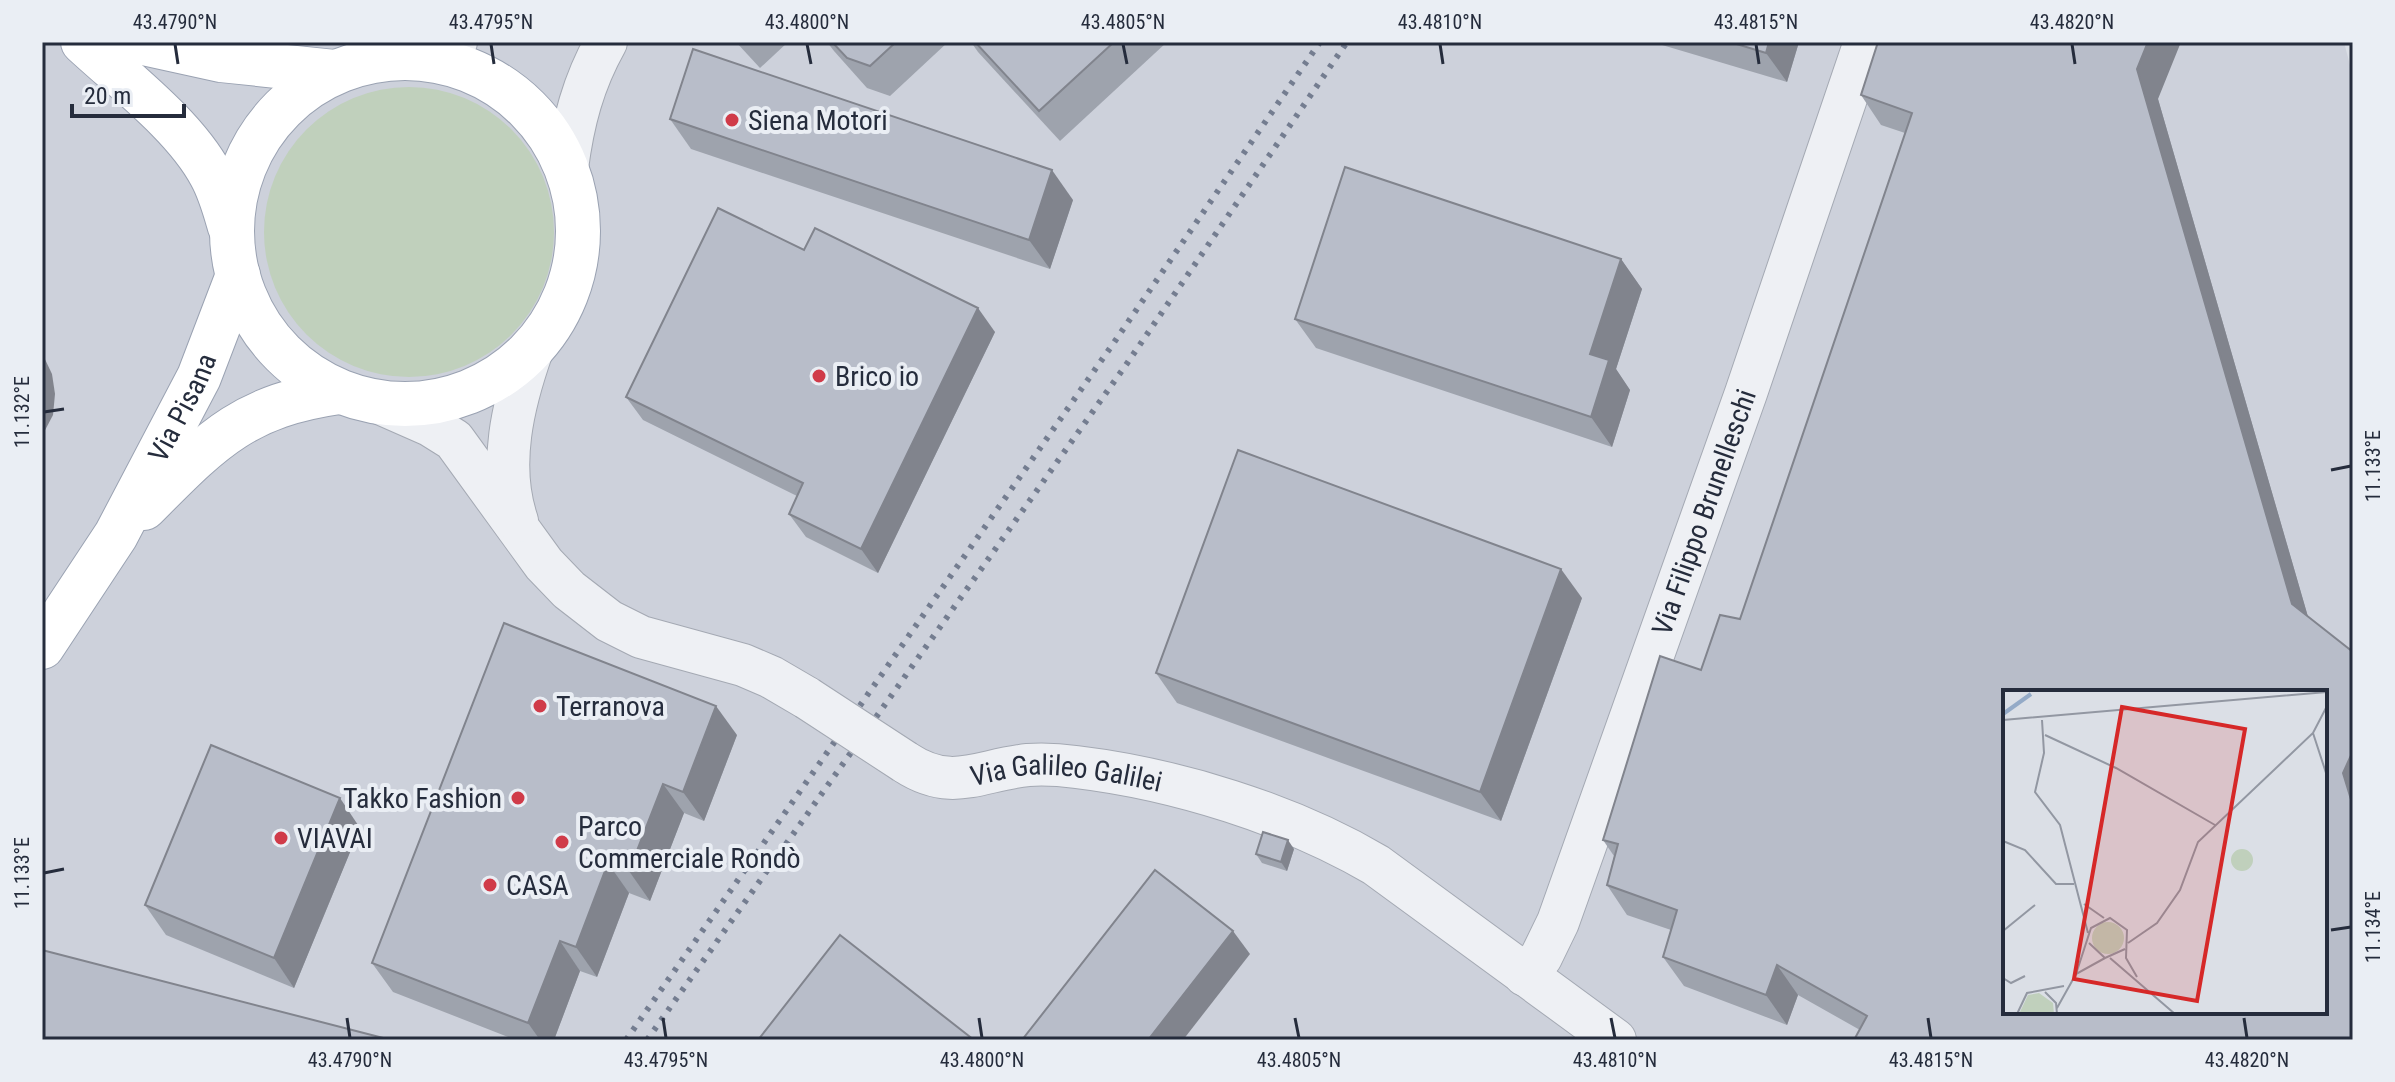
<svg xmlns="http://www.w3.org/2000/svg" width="2395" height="1082" font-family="'Roboto Condensed',sans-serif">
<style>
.built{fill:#cdd1db;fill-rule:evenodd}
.green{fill:#c0d0bc}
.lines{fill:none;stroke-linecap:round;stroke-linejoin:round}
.minor-casing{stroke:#a4a9b3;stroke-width:44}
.major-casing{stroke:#9aa2b2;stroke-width:46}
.minor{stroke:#eef0f4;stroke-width:42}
.major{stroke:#fff;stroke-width:44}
.rail{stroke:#747d90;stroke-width:6;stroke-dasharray:4 8;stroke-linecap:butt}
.minor-bridge-casing{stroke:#a4a9b3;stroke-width:44;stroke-linecap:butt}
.minor-bridge{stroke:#eef0f4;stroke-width:42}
.wall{fill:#9ea3ad}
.shaded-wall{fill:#81848d}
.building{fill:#b8bdc9;stroke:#81848d;stroke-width:2;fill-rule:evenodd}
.ticks{fill:none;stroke:#252c3c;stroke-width:3}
.poi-dot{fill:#d03b49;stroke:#eaeef4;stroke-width:3}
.labels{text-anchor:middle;stroke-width:8;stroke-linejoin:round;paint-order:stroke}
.poi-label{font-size:28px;fill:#252c3c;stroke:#eaeef4;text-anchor:start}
.street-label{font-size:28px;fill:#252c3c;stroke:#eaeef4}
.inset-river{fill:none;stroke:#94aac7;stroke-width:4}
.inset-road{fill:none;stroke:#9297a2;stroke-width:2}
.view{fill:#d62828;fill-opacity:0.15;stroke:#d62828;stroke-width:4}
.inset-edge{fill:none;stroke:#252c3c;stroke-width:4}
.neatline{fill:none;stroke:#252c3c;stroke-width:3}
.ticks-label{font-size:20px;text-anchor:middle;fill:#252c3c}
</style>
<rect width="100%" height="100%" fill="#dbdfe6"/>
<path class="built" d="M42 42H2344L2353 77V1040H42ZM2005 692H2325V1012H2005Z"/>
<circle class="green" cx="409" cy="232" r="145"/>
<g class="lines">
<g class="minor-casing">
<g id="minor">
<polyline points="414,57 456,42"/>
<path d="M567 168C573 122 583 83 606 42"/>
<polyline points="380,403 430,425 454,440 544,564 569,590 609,621 641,637 743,665 771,677 807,698"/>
<path d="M517 521C498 465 513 404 532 350"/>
<path id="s1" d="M905 762C952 793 979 770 1028 765 1044 764 1061 765 1076 767 1176 779 1289 814 1376 865L1615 1040"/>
<path id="s2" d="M1525 975 1541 957 1558 922 1746 393 1865 42"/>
</g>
</g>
<g class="major-casing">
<g id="major">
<path d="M83 42C124 80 185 126 211 175 220 191 225 210 230 227"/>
<polyline points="139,42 221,60 334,72"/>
<circle cx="405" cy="231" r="173"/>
<path d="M144 508C211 441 242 406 339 392"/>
<path id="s3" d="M42 647 116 535 199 377 238 275"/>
</g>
</g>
<use href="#minor" class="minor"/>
<use href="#major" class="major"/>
<g class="rail">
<polyline points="626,1040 1115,341 1320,42"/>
<polyline points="647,1040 1128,362 1347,42"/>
</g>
<g class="minor-bridge-casing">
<polyline id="minor-bridge" points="807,698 905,762"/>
</g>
<use href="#minor-bridge" class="minor-bridge"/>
</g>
<g class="wall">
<polygon points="736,42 788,42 760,68"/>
<polygon points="827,42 948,42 890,96 867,88 834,51"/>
<polygon points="971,42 1167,42 1060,141 978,52"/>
<polygon points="1652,42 1799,42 1787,82"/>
<polygon points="1861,95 2158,99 2308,617 1860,1030 1798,995 1787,1025 1684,986 1663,957 1671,930 1627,915 1607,885 1614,856 1603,840 1701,670 1740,619 1905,133 1881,125"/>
<polygon points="670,119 1073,200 1050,269 691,149"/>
<polygon points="804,250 995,332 878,573 806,537 789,514 797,496 643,420 626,397"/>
<polygon points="1621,259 1642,289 1616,369 1630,390 1612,447 1316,348 1295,319"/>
<polygon points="1582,598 1501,821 1177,703 1156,673"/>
<polygon points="737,735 704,821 684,813 650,901 629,893 597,977 580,971 554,1040 516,1040 393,992 372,963"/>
<polygon points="360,828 294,988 166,935 145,905"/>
<polygon points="1294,849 1287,871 1262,863 1256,854"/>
</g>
<g class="shaded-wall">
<polygon points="1769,42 1799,42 1787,82 1766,53"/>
<polygon points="2148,42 2181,42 2158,99 2313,634 2292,604 2137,69"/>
<polygon points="1052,170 1073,200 1050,269 1029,240"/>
<polygon points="1621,259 1642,289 1616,369 1630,390 1612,447 1591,417 1590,354"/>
<polygon points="978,308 995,332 878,573 861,549"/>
<polygon points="42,353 52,374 55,394 53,415 42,436"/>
<polygon points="1561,569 1582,598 1501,821 1480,792"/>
<polygon points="716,706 737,735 704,821 683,792"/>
<polygon points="2353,751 2353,806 2343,773"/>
<polygon points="663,784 684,813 650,901 629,871"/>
<polygon points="340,798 360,828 294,988 274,958"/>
<polygon points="1288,840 1294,849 1287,871 1281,862"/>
<polygon points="608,863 629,893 597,977 576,947"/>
<polygon points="1233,931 1250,954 1183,1040 1148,1040"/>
<polygon points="560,941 580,971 554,1040 540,1040 528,1023"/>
<polygon points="1777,965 1798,995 1787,1025 1766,995"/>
</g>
<g class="building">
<polygon points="832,42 896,42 870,66 847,58"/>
<polygon points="975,42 1114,42 1039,111"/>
<polygon points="1730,42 1769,42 1766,53"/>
<path d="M1878 42H2148L2137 69 2292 604 2353 652V751L2343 773 2353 806V1040H1854L1867 1016 1777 965 1766 995 1663 957 1677 910 1607 885 1618 844 1603 840 1660 656 1701 670 1720 615 1740 619 1912 113 1861 95ZM2005 692H2325V1012H2005Z"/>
<polygon points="693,49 1052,170 1029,240 670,119"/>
<polygon points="1345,167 1621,259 1590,354 1609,360 1591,417 1295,319"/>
<polygon points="718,208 804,250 815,228 978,308 861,549 789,514 803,483 626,397"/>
<polygon points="1238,450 1561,569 1480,792 1156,673"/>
<polygon points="504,623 716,706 683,792 663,784 629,871 608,863 576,947 560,941 528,1023 372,963"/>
<polygon points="211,745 340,798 274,958 145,905"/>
<polygon points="1263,832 1288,840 1281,862 1256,854"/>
<polygon points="1155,870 1233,931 1148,1040 1022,1040"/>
<polygon points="840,935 974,1040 758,1040"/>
<polygon points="42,950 391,1040 42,1040"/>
</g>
<path class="ticks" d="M175 44 178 64M491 44 494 64M807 44 811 64M1123 44 1127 64M1440 44 1443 64M1756 44 1759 64M2072 44 2075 64M44 412 64 409M2331 470 2351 466M44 873 64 869M2331 930 2351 927M347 1018 350 1038M663 1018 666 1038M979 1018 982 1038M1295 1018 1299 1038M1611 1018 1615 1038M1928 1018 1931 1038M2244 1018 2247 1038"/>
<g class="poi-dot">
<circle cx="732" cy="120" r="8"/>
<circle cx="819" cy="376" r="8"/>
<circle cx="540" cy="706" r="8"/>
<circle cx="518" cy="798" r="8"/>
<circle cx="281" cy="838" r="8"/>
<circle cx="562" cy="842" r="8"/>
<circle cx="490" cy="885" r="8"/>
</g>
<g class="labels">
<g class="poi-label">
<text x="748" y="130">Siena Motori</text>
<text x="835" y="386">Brico io</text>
<text x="556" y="716">Terranova</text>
<text x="502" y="808" text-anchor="end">Takko Fashion</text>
<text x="578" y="836">Parco<tspan x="578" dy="32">Commerciale Rondò</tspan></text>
<text x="297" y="848">VIAVAI</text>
<text x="506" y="895">CASA</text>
</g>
<g class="street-label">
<text dy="10" stroke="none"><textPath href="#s3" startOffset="278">Via Pisana</textPath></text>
<text dy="10" stroke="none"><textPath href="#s2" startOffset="498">Via Filippo Brunelleschi</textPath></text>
<text dy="10" stroke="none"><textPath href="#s1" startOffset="166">Via Galileo Galilei</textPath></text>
</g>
</g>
<g transform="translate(2003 690)">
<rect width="324" height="324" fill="#dbdfe6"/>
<path d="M228 170a11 11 0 1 1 22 0a11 11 0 1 1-22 0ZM89 248a16 16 0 1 1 32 0a16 16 0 1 1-32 0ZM36 303 50 313 51 324H16L25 305Z" fill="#c0d0bc"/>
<path class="inset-river" d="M0 24 28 4"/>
<path class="inset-road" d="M0 30 324 2M39 30 41 63 32 102 57 135 85 243M310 43 324 86M42 45 113 78 212 135M0 151 22 160 53 194H71M81 214 101 228M0 241 32 215M86 253 102 268 122 259M125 253 154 233 177 200 195 152 310 43 324 16M107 268 172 324M73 284 88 238 107 228 124 240 123 268 134 287M0 288 8 293 22 286M42 302 53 313 54 324M54 318 73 284 102 268M14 324 24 303 61 296"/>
<path class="view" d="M119 17 242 39 194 311 71 289Z"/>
<rect width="324" height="324" class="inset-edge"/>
</g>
<rect width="2395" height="1082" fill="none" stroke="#eaeef4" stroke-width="88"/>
<path d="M72 104v12h112v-12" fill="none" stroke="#252c3c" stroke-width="4"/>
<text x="84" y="104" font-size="24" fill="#252c3c" stroke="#eaeef4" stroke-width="6" paint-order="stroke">20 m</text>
<rect x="44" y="44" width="2307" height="994" class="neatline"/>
<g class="ticks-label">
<text x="175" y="29">43.4790°N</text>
<text x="491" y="29">43.4795°N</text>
<text x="807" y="29">43.4800°N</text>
<text x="1123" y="29">43.4805°N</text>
<text x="1440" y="29">43.4810°N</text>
<text x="1756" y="29">43.4815°N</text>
<text x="2072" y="29">43.4820°N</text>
<text transform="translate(22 412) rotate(-90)" y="7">11.132°E</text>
<text transform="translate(2373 466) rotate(-90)" y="7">11.133°E</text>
<text transform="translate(22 873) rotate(-90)" y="7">11.133°E</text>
<text transform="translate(2373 927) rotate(-90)" y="7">11.134°E</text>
<text x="350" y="1067">43.4790°N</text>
<text x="666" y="1067">43.4795°N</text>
<text x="982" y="1067">43.4800°N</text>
<text x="1299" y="1067">43.4805°N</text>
<text x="1615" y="1067">43.4810°N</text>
<text x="1931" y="1067">43.4815°N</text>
<text x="2247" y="1067">43.4820°N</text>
</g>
</svg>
